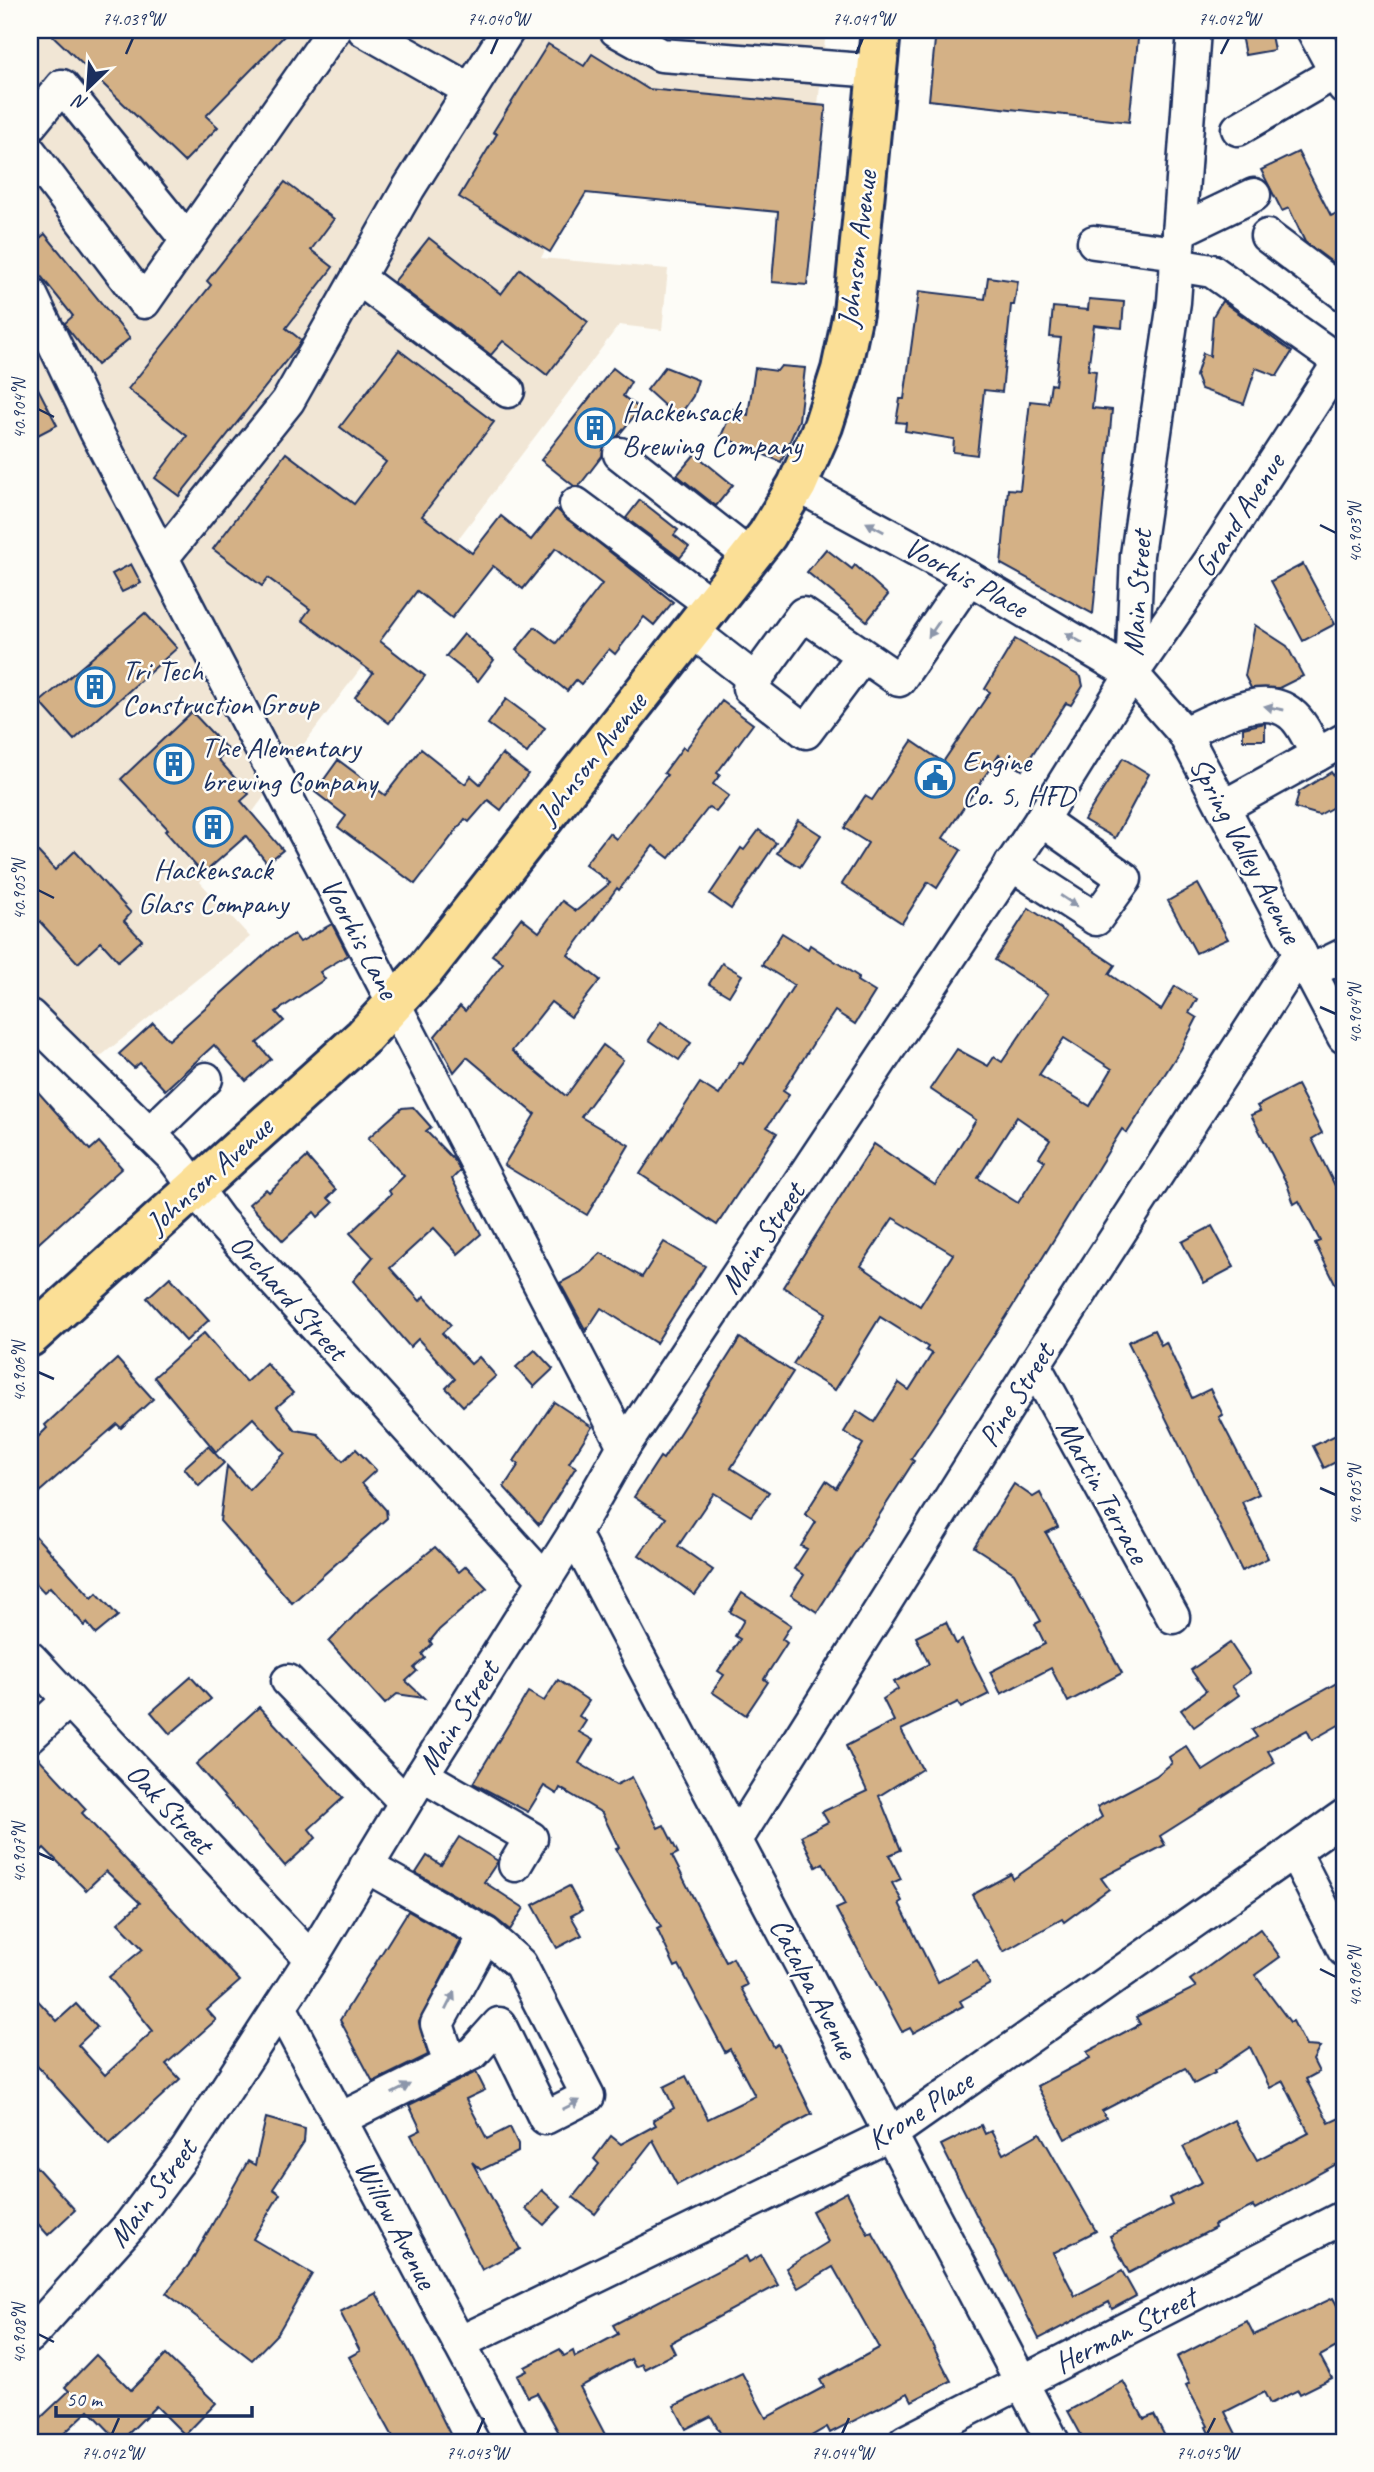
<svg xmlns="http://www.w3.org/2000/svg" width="1374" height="2472" font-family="Caveat,sans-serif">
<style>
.built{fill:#f1e6d5}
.building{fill:#d4b186;stroke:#1b2f5e;stroke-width:2;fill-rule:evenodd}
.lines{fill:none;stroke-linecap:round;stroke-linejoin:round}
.minor-casing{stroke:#1b2f5e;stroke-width:37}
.major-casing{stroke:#1b2f5e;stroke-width:44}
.minor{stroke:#fdfcf7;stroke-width:32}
.major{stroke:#fbdf96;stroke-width:38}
.oneway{fill:#8c96aa}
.ticks{fill:none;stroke:#1b2f5e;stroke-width:2.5}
.labels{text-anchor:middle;stroke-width:5;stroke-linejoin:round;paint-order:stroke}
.street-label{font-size:30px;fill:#1b2f5e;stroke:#fdfcf7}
.poi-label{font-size:30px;fill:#1b2f5e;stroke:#fdfcf7;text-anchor:start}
.neatline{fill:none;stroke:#1b2f5e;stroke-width:2.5}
.ticks-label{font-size:18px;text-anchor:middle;fill:#1b2f5e}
</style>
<rect width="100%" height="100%" fill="#fdfcf7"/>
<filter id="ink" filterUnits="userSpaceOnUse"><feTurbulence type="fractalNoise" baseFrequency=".0143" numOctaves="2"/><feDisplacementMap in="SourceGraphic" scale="14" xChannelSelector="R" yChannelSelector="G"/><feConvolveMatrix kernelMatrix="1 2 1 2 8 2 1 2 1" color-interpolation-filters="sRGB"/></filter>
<g filter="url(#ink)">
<polygon class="built" points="30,30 826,30 807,207 579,183 541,258 668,269 662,330 619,325 200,882 250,937 82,1071 30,1017"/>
<g class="building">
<polygon points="47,30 290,30 206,116 218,127 184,162"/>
<polygon points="936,30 1139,30 1129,122 929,100"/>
<polygon points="1240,30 1270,30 1274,50 1245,55"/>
<polygon points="548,44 584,66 592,54 648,89 826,106 807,285 772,282 778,212 586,193 550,252 459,197 497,134 493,132"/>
<polygon points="1298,152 1331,216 1339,212 1344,223 1344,271 1305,242 1289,208 1282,211 1261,170"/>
<polygon points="285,182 334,219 311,250 333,267 286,328 301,340 300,343 179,496 155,478 187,436 128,389 211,285 207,281"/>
<polygon points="45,234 130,338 97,365 67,328 65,323 73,316 36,270 40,267 30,254 30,246"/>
<polygon points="429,238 501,294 520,269 588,322 547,375 503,341 491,355 394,282"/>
<polygon points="988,277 1018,281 1014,305 1011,305 1002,392 984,390 977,455 953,452 954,439 905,431 906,423 896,422 900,399 904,399 919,291 985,299"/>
<polygon points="1089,299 1124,302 1122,328 1094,325 1088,370 1096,371 1092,408 1112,410 1093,614 1001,564 1008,489 1020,490 1030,401 1048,403 1051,384 1055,385 1061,338 1050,337 1053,307 1088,310"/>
<polygon points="1222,301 1292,352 1277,376 1256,368 1244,404 1201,389 1196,376 1203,353 1210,356 1213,316"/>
<polygon points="399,350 494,422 422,516 472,553 501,516 531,540 556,509 673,602 654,625 644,617 615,654 609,649 581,684 576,680 567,691 516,650 535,627 556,643 602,584 556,548 523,589 493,566 452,618 417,591 380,641 425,676 389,723 355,697 373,673 302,620 310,609 268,578 262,586 213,549 286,453 354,504 386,462 340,427"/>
<polygon points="781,366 805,368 799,420 781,462 721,436 733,409 748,415 755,368 777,371"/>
<polygon points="665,367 698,380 693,396 678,418 647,390"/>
<polygon points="613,368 631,382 623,396 640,409 618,436 606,442 602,456 579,486 574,486 541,460"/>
<polygon points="30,373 57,425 30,439"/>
<polygon points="695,454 733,485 716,506 677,475"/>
<polygon points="640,500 678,530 674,535 689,547 680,558 626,518"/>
<polygon points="826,549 852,569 855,565 888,595 867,621 807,572"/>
<polygon points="131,564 141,583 122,592 112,574"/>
<polygon points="1303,564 1335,624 1303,641 1271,581"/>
<polygon points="145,613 177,648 74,740 40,702"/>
<polygon points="1255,625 1287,646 1303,676 1279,688 1251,688 1245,676"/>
<polygon points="464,634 494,660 478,681 446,656"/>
<polygon points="1015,639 1081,677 1083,686 1071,705 1066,703 1022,770 999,755 943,838 961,850 937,888 928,882 902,923 842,884 868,843 844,828 865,796 872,800 912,741 943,762 990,692 985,689"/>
<polygon points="506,699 545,728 527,753 488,724"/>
<polygon points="722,701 753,724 717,773 720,775 713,784 729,796 716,812 709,807 669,858 653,846 619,890 617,888 568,955 600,980 571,1017 551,1002 512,1051 566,1096 603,1045 623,1060 581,1117 629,1145 587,1215 504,1165 535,1114 467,1057 454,1072 435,1036 460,1006 465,1011 503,963 492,955 521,918 539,932 562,901 576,911 610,883 585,864 609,833 616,839 667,775 664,773 683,747 686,749"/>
<polygon points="192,712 228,750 218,759 249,794 241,801 283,850 267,863 246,836 203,874 165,831 168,829 121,779"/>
<polygon points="1265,723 1265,740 1243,740 1243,728"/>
<polygon points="421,749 465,784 471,776 480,784 502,754 528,774 501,810 488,800 469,822 465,819 415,884 338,827 346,816 315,792 338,760 385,795"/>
<polygon points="1123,758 1149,774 1115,838 1084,820"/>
<polygon points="1344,770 1344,801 1319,815 1295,808 1299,792 1331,772 1333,775"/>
<polygon points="798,820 821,835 800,867 777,853"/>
<polygon points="759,830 776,843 731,909 710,894 741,848 744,850"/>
<polygon points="30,843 55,870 75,851 131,913 124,921 142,940 118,961 101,942 78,963 30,911"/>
<polygon points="1198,884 1228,939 1196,953 1168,901"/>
<path d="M1029 908 1115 965 1109 974 1161 1010 1175 986 1197 999 1189 1013 1197 1018 1181 1049 1127 1133 1122 1129 1006 1317 911 1459 914 1461 817 1612 791 1595 804 1575 794 1569 807 1549 801 1546 816 1522 805 1514 826 1481 836 1488 863 1444 844 1432 857 1411 874 1422 899 1383 909 1390 932 1354 926 1350 928 1347 880 1317 835 1390 793 1364 826 1313 783 1287 874 1144 935 1185 976 1120 930 1089 957 1049 988 1066 994 1057 1002 1062 1048 994 995 960ZM1064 1038 1112 1069 1090 1106 1039 1075ZM1017 1117 1050 1140 1039 1157 1045 1161 1018 1203 978 1178ZM893 1218 953 1254 920 1306 861 1266Z"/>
<polygon points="332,924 348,955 320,972 325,979 276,1012 284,1021 257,1043 271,1059 246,1081 214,1045 165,1090 140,1063 134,1068 119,1054 153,1023 169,1040 272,948 294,934 300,942"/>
<polygon points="782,933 808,949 810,945 859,977 857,981 875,992 855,1024 835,1011 814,1042 783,1091 789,1095 767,1127 777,1133 717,1225 640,1174 700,1083 719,1095 740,1062 743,1064 794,985 762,965"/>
<polygon points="722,963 742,975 729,996 709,984"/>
<polygon points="661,1022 691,1043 679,1060 649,1040"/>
<polygon points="30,1083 90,1150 99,1142 122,1168 30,1251"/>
<polygon points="1297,1085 1322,1133 1312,1139 1344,1204 1344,1301 1315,1243 1320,1241 1299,1201 1294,1204 1287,1184 1251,1115 1260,1111 1257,1106"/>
<polygon points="413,1107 431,1127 426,1131 456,1162 460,1171 452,1179 481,1234 458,1254 434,1228 390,1268 420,1301 424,1296 451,1325 442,1333 471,1364 479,1357 496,1376 463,1406 446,1388 455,1379 418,1339 410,1347 353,1281 373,1257 350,1233 391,1194 389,1191 404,1176 368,1138 402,1108"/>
<polygon points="307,1157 336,1190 328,1198 333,1203 318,1217 314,1212 283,1241 249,1204 266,1189 269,1192"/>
<polygon points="1212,1226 1234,1267 1204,1283 1182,1242"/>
<polygon points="664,1242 705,1266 656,1343 601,1308 586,1331 560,1283 581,1272 601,1253 642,1277"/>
<polygon points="170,1277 209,1320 186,1341 147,1298"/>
<polygon points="1154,1330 1161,1345 1166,1342 1192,1398 1210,1389 1223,1415 1219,1417 1259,1494 1242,1502 1268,1558 1242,1571 1128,1342"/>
<polygon points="204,1333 246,1382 266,1363 293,1393 277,1407 295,1430 318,1434 343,1461 356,1449 376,1470 362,1483 386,1510 387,1518 292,1603 220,1521 227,1466 249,1490 285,1453 253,1418 216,1452 154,1377"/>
<polygon points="740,1338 793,1372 731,1468 769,1492 751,1516 714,1493 678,1546 713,1570 695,1595 639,1555 666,1518 634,1497 660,1457 663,1459"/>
<polygon points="535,1350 553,1369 534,1387 516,1367"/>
<polygon points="117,1359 153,1399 121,1428 117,1424 30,1500 30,1445 47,1428 45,1425"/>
<polygon points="554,1402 592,1427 569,1463 576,1467 539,1525 504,1487 519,1464 514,1461"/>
<polygon points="1338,1434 1344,1446 1344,1458 1324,1468 1313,1446"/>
<polygon points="208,1446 224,1463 199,1486 184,1468"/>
<polygon points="1014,1484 1033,1497 1040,1493 1058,1527 1046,1533 1122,1673 1068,1702 1051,1668 1001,1694 990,1672 1045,1644 1035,1624 1041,1621 1014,1573 974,1547"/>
<polygon points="30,1530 92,1598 97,1593 118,1616 96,1634 87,1623 85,1626 50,1587 44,1592 30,1577"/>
<polygon points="435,1547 459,1572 466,1566 487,1588 439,1630 430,1641 432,1644 422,1654 425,1658 414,1668 417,1671 406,1681 424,1698 397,1694 385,1704 329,1642 367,1602"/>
<polygon points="742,1593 791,1625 782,1639 787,1643 764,1679 768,1682 746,1715 712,1692 724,1675 718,1671 740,1639 735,1636 744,1620 730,1612"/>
<polygon points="946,1622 956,1644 962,1640 989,1694 961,1708 958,1702 901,1730 922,1769 879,1796 901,1850 889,1855 901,1879 892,1883 902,1901 899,1903 938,1982 977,1960 990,1984 960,2001 963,2006 913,2033 910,2028 902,2032 836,1909 845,1905 823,1863 816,1867 801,1836 828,1822 822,1812 867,1791 846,1746 894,1721 883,1699 898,1689 894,1682 929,1664 916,1637"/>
<polygon points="1230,1643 1250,1673 1232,1686 1239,1695 1194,1727 1181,1710 1206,1691 1191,1670"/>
<polygon points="191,1677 211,1699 170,1734 151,1712"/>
<polygon points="1344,1679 1344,1722 1312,1740 1307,1730 1268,1751 1275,1763 1160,1836 1165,1845 1101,1878 1109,1889 1064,1922 1062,1919 1003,1952 972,1895 1011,1874 1013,1879 1068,1841 1102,1817 1097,1807 1156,1776 1172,1763 1169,1757 1186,1746 1203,1771 1257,1737 1252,1730"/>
<polygon points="558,1680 589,1701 579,1716 586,1721 579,1732 593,1740 579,1763 616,1785 632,1777 658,1828 664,1825 678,1853 672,1856 726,1962 733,1958 747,1985 741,1988 774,2047 778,2044 812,2114 677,2185 653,2140 595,2214 573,2197 599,2164 594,2159 611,2136 621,2144 656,2125 653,2120 674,2108 664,2087 686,2076 708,2119 755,2096 730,2049 725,2052 679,1965 675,1967 657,1929 661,1927 616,1849 619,1848 602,1813 560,1788 557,1794 544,1786 528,1812 473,1783 528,1692 544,1701"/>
<polygon points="259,1707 343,1798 309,1829 316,1838 285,1866 196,1764"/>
<polygon points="30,1754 35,1754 86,1809 82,1813 240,1981 207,2010 216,2020 166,2064 180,2079 109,2145 30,2058 30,1992 57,2021 76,2004 97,2027 78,2045 105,2075 153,2031 109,1977 143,1949 118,1923 140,1903 106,1871 86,1890 44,1848 30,1862"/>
<polygon points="459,1837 498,1861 484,1882 524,1908 510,1930 495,1918 416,1873 427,1856 441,1865"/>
<polygon points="569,1886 582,1910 571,1916 582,1935 557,1948 533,1905"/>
<polygon points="408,1911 461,1941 419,2022 428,2055 373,2082 340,2020"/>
<polygon points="1260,1929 1280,1957 1255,1975 1290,2022 1293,2021 1306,2046 1320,2047 1313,2060 1319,2072 1306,2079 1329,2123 1344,2116 1344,2160 1255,2209 1253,2206 1214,2225 1215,2228 1129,2273 1110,2236 1172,2205 1169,2198 1202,2182 1183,2147 1235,2120 1257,2160 1309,2133 1283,2081 1270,2088 1250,2047 1214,2071 1215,2073 1194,2084 1185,2068 1102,2111 1106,2118 1065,2139 1037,2086 1090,2058 1087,2052 1140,2024 1136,2017 1196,1987 1190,1980"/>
<polygon points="476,2072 485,2090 466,2099 487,2139 510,2127 518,2144 518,2152 481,2170 472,2162 520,2249 482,2270 411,2135 421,2130 409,2105"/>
<polygon points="266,2118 305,2129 304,2142 273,2189 280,2194 253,2239 312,2274 278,2333 252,2360 166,2293 191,2262 248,2161 255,2165"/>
<polygon points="981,2125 985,2134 991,2131 1003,2154 1040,2133 1096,2231 1053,2253 1075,2296 1122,2271 1136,2296 1112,2309 1109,2302 1039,2339 941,2145"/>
<polygon points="30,2160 75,2210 48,2235 30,2215"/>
<polygon points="542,2190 561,2207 544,2225 525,2209"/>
<polygon points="847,2192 868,2234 872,2232 895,2273 951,2381 912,2401 908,2393 830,2433 827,2427 801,2442 725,2442 711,2416 686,2429 674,2406 742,2373 766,2418 824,2387 820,2380 879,2348 833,2267 798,2288 786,2268 828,2242 812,2211"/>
<polygon points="761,2255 778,2285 670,2343 675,2353 644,2369 642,2364 635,2367 631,2359 580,2387 609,2442 564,2442 537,2393 528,2397 517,2376 527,2371 525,2367 560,2349 564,2356 573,2351 575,2357 618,2334 613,2325 746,2256 749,2262"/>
<polygon points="376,2293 409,2351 454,2442 396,2442 349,2357 360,2351 340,2312"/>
<polygon points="1333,2298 1344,2318 1344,2343 1320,2356 1332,2378 1300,2394 1298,2390 1270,2404 1264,2392 1225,2412 1240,2442 1213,2442 1206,2427 1208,2426 1186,2385 1190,2383 1177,2357 1247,2321 1254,2335"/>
<polygon points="96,2355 131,2390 166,2355 216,2403 185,2435 156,2406 120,2442 89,2410 55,2442 30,2442 30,2428 69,2391 65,2387"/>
<polygon points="1123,2381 1144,2419 1154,2415 1168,2442 1085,2442 1068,2411"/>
</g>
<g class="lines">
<g class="minor-casing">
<g id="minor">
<polyline points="364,30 470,90"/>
<polyline points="616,30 661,55 877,71"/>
<polyline points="1313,30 1344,87"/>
<polyline points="30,125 62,86 187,240"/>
<polyline points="1238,129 1336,72"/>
<polyline points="30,152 144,302 334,30"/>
<polyline points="1179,231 1254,195"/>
<polyline points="1267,236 1344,294"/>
<polyline points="1094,242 1177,253"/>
<polyline points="1176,265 1212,271 1340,362"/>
<polyline points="358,278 508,391"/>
<polyline points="30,293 96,431 624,1446"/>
<polyline points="620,454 751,557"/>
<polyline points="797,485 969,578 1132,674 1184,733 1344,1037"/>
<polyline points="576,504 712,605"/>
<polyline points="162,558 288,401 408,189 508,30"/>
<polyline points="692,631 755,680"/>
<polyline points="862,657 806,732 749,688 803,614 899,680 969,578"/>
<polyline points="1132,674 1137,555 1174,302 1194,30"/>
<path d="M1184 733C1212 722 1262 689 1291 714 1303 723 1310 742 1317 755"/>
<polyline points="1223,807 1344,740"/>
<polyline points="1011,864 1096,919 1125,879 1041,820"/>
<polyline points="1309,972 1344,955"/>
<polyline points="30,1016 173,1157 219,1220 545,1580"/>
<polyline points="149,1134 206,1079"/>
<polyline points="1034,1365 1173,1617"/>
<polyline points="574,1534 1053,2442"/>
<polyline points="30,1658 311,1959"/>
<polyline points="288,1681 405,1802"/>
<polyline points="30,1736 69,1700"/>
<polyline points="422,1775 531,1838 515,1865"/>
<polyline points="736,1840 1034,1365 1300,953"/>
<polyline points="1294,1851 1344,1950"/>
<polyline points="366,1866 486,1934 437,2024 450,2064"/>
<polyline points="280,2007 512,2442"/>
<polyline points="340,2119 473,2053 499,2024 545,2118 588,2096 520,1964 486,1934"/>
<polyline points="30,2336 130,2225 186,2151 311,1959 422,1775 574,1534 624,1446 1041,820 1132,674 1211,560 1344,355"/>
<polyline points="459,2343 891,2134 1344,1816"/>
<polyline points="905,2442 1344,2217"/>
</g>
</g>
<g class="major-casing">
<polyline id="major" points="30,1337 364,1036 424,971 767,535 797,485 823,426 841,370 853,313 881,30"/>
</g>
<use href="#minor" class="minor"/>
<use href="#major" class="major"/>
</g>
<defs><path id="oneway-solid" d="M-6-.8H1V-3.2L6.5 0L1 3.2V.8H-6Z" transform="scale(1.75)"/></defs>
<g class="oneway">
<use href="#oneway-solid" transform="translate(875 527) rotate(-152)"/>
<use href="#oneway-solid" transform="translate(934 629) rotate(125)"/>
<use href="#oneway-solid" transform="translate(1074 638) rotate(-150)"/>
<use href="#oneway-solid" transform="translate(1274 708) rotate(-169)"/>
<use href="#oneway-solid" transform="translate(1069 901) rotate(33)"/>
<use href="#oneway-solid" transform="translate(450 2001) rotate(-63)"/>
<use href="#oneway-solid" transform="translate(401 2089) rotate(-27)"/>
<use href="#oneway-solid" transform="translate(571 2105) rotate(-27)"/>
</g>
</g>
<path class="ticks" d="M126 54 133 38M491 54 498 38M856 54 863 38M1221 54 1229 38M38 409 54 417M1320 525 1336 533M38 890 54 898M1320 1007 1336 1014M38 1372 54 1379M1320 1488 1336 1495M38 1853 54 1860M1320 1969 1336 1977M38 2334 54 2342M112 2434 119 2418M477 2434 484 2418M842 2434 849 2418M1207 2434 1215 2418"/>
<defs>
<g id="building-ring" transform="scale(2.0125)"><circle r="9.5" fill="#fdfcf7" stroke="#1f6fb2" stroke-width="1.5"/><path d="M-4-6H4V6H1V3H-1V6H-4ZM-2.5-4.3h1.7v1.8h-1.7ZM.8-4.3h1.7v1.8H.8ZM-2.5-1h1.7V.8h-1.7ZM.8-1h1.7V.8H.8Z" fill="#1f6fb2"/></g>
<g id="civic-ring" transform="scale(2.0125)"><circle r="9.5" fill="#fdfcf7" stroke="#1f6fb2" stroke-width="1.5"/><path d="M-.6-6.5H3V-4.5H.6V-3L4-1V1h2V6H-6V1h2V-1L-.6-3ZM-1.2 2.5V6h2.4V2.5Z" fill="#1f6fb2"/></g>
</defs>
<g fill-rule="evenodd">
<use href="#building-ring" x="595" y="428"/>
<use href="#building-ring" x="95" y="687"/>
<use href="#building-ring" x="174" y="764"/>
<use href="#civic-ring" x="935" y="778"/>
<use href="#building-ring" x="213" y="827"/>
</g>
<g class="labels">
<g class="street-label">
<text transform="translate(857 249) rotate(-83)" y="10">Johnson Avenue</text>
<text transform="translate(1239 515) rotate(-57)" y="10">Grand Avenue</text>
<text transform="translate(966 577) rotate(29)" y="10">Voorhis Place</text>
<text transform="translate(1137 593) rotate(-86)" y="10">Main Street</text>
<text transform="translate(591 758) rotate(-52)" y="10">Johnson Avenue</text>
<text transform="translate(1246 850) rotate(62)" y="10">Spring Valley Avenue</text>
<text transform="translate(360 938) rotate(62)" y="10">Voorhis Lane</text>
<text transform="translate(209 1175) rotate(-42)" y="10">Johnson Avenue</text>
<text transform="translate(762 1238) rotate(-56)" y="10">Main Street</text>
<text transform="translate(289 1297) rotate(48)" y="10">Orchard Street</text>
<text transform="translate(1016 1395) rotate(-58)" y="10">Pine Street</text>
<text transform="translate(1103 1491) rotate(61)" y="10">Martin Terrace</text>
<text transform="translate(458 1717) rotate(-58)" y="10">Main Street</text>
<text transform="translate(170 1808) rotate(47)" y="10">Oak Street</text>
<text transform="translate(814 1988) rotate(62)" y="10">Catalpa Avenue</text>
<text transform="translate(920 2110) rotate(-33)" y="10">Krone Place</text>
<text transform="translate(152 2193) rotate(-53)" y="10">Main Street</text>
<text transform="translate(396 2224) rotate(62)" y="10">Willow Avenue</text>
<text transform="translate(1125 2330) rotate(-27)" y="10">Herman Street</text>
</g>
<g class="poi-label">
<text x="622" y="421">Hackensack<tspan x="622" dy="34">Brewing Company</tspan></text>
<text x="122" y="680">Tri Tech<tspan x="122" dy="34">Construction Group</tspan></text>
<text x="201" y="757">The Alementary<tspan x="201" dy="34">brewing Company</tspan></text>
<text x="962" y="771">Engine<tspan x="962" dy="34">Co. 5, HFD</tspan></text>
<text x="213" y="879" text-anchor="middle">Hackensack<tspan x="213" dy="34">Glass Company</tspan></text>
</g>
</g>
<rect width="1374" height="2472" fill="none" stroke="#fdfcf7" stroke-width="77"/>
<g transform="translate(88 88) rotate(205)" stroke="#fdfcf7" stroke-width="5" paint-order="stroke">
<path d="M0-5L12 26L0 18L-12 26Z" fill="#1b2f5e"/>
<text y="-10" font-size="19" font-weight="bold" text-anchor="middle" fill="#1b2f5e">N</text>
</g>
<path d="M56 2406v10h196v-10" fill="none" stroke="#1b2f5e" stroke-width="3.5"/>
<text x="66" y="2406" font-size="21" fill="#1b2f5e" stroke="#fdfcf7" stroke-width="5" paint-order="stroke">50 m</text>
<rect x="38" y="38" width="1298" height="2396" class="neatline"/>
<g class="ticks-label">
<text x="133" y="25">74.039°W</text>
<text x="498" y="25">74.040°W</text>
<text x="863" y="25">74.041°W</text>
<text x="1229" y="25">74.042°W</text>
<text transform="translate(19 409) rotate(-90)" y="6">40.904°N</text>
<text transform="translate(1355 533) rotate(-90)" y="6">40.903°N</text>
<text transform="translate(19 890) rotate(-90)" y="6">40.905°N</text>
<text transform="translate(1355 1014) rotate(-90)" y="6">40.904°N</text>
<text transform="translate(19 1372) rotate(-90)" y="6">40.906°N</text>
<text transform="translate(1355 1495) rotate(-90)" y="6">40.905°N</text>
<text transform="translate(19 1853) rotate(-90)" y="6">40.907°N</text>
<text transform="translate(1355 1977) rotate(-90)" y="6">40.906°N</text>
<text transform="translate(19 2334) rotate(-90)" y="6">40.908°N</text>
<text x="112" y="2459">74.042°W</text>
<text x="477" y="2459">74.043°W</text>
<text x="842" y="2459">74.044°W</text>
<text x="1207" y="2459">74.045°W</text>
</g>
</svg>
